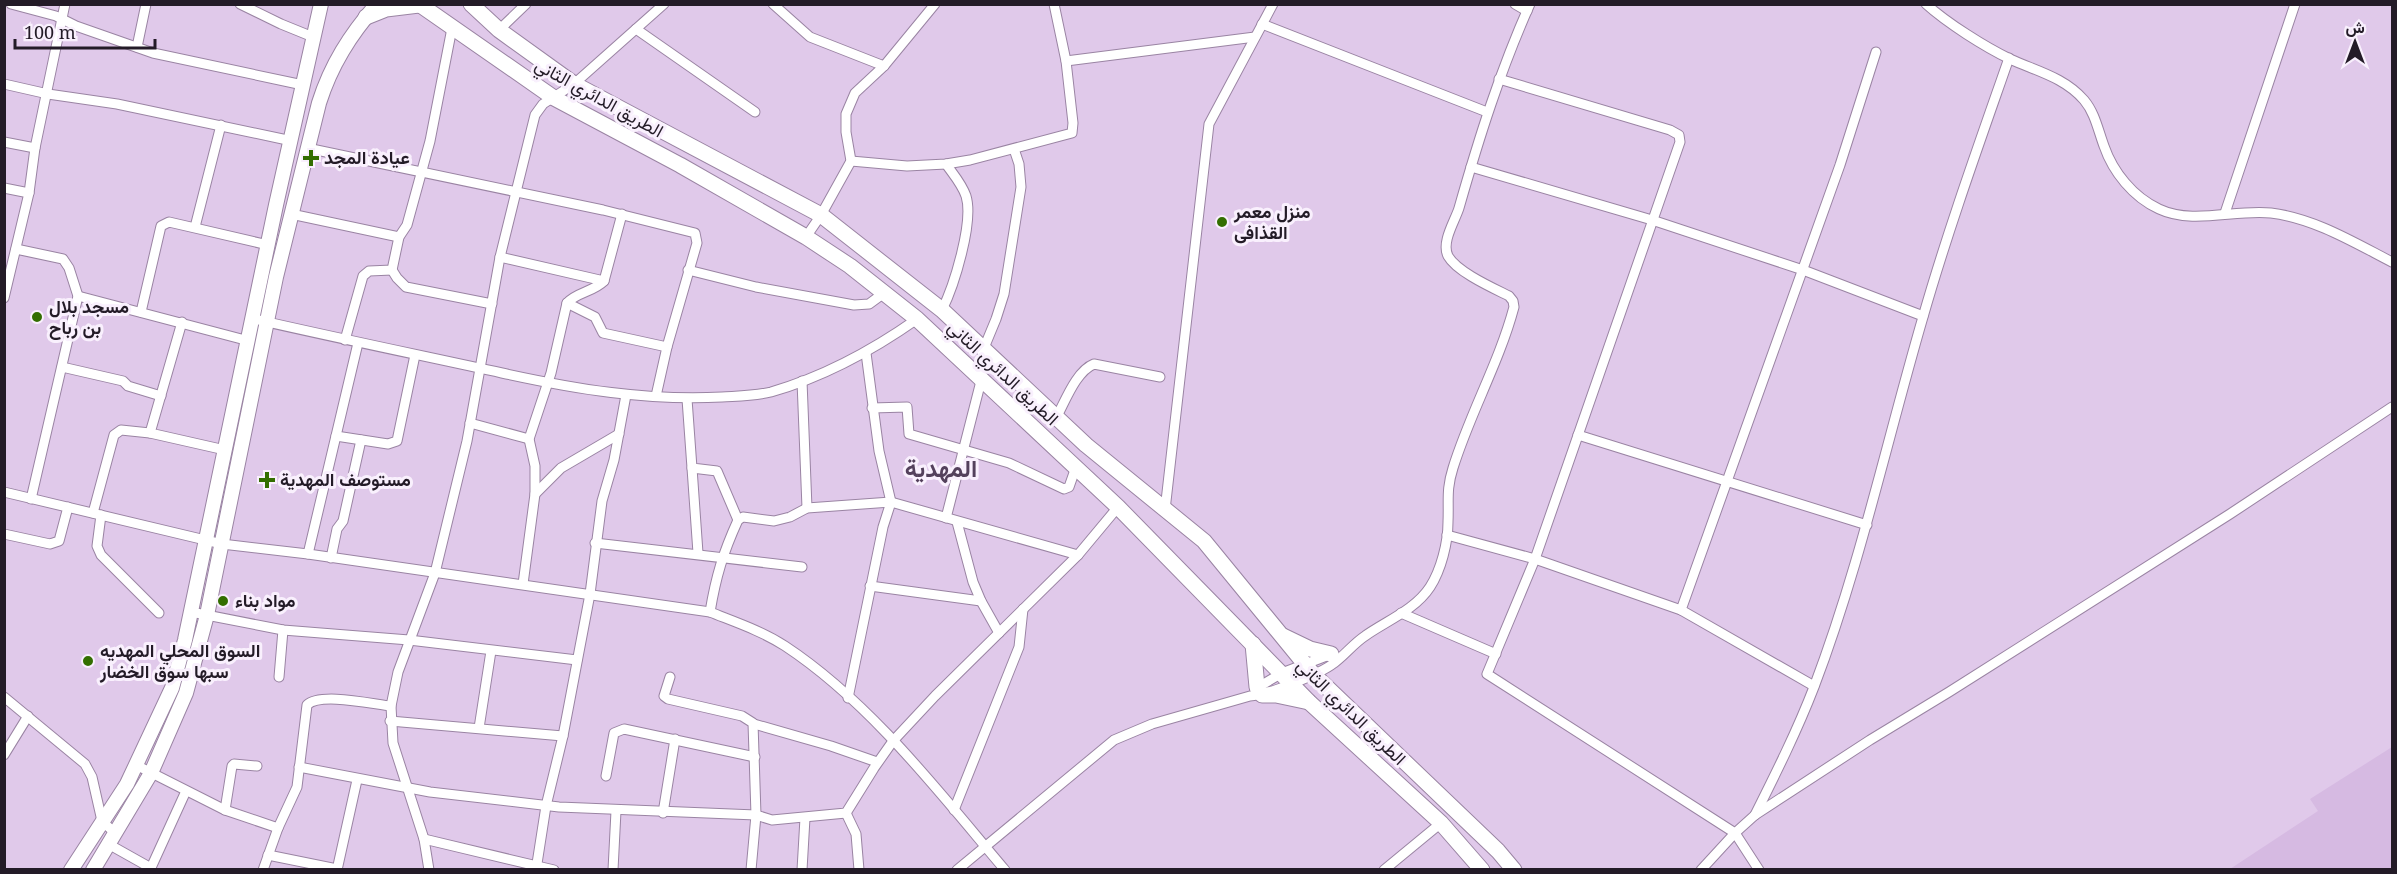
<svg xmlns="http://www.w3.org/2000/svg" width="2397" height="874" font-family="'Noto Serif',Vazirmatn,serif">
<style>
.built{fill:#d6bae2}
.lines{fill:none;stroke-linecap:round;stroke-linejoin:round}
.street-casing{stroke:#9a84a3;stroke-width:11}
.secondary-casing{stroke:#9a84a3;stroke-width:16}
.primary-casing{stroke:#9a84a3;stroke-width:17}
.street{stroke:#fff;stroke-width:9}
.secondary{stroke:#fff;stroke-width:14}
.primary{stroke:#fff;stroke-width:15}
.poi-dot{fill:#336e00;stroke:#f9f0fd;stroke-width:2}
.labels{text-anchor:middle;stroke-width:6;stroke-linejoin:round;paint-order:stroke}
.street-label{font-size:18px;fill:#231b27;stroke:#f9f0fd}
.poi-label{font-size:18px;font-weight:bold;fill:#231b27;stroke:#f9f0fd;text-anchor:start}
.district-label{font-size:24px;font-weight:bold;fill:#54415c;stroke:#f9f0fd}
</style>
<rect width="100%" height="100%" fill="#e0c9ea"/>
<polygon class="built" points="2392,747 2392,869 2230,869 2318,811 2310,799"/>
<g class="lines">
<g class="street-casing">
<g id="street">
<polyline points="11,4 56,16 76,26 153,53 303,85"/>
<polyline points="240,4 281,24 313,37"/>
<polyline points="773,4 810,37 884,66"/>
<polyline points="1515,4 1527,11"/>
<path d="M1926 4C1947 23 1985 47 2010 59 2036 71 2064 77 2084 100 2095 113 2098 130 2104 146 2113 172 2133 197 2159 209 2193 225 2235 209 2271 213 2314 218 2355 243 2392 262"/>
<polyline points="1262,24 1487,112"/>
<polyline points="636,29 755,112"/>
<polyline points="499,30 526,4"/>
<polyline points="137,47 146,4"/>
<polyline points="1066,61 1255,37"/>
<polyline points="1499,79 1670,130 1679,135 1680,142 1535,559 1487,674 1735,833 1759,870"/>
<polyline points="4,84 48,94 117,104 292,141"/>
<polyline points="4,142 35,148"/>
<polyline points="307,148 603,210 695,233 697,243 667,347 656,396"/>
<polyline points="851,161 907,166 946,164 970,160 1072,133 1073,123 1066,61 1054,4"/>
<polyline points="1471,167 1652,220 1803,270 1923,316"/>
<polyline points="4,188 29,193"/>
<polyline points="2225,213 2295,4"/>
<polyline points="291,214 399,237"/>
<polyline points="195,227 221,125"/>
<polyline points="806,237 821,215 851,161 846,132 846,114 855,93 884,66 935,4"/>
<polyline points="16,249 63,259 69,268 78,296 31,499"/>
<polyline points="500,257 604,281"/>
<polyline points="392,270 397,278 406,287 492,304"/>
<polyline points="688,270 756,287 854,305 869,304 884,293"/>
<polyline points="78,296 249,341"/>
<polyline points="4,298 29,193 35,148 65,4"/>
<polyline points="567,303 595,317 603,333 667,347"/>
<path d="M942 310C954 286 974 222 966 196 962 184 953 174 946 164"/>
<polyline points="141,312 161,226 169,222 268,245"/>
<path d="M254 319C337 338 419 355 502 373 575 389 647 401 722 397 738 396 755 396 771 392 823 377 873 350 917 319"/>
<polyline points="182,322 150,433 225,450"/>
<polyline points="345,340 363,276 369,271 392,270 399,237 407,225 430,141 452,28"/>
<polyline points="984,348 996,319 1004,294 1021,187 1019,164 1014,149"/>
<polyline points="62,367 123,381 128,386 161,396"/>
<polyline points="802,381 807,508"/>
<polyline points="687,399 692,468 717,471 738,520"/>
<polyline points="872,408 907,407 909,434 1009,463 1064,489 1069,487 1076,467"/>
<path d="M1056 418C1065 402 1076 371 1094 364L1160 377"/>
<polyline points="470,423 529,439"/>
<polyline points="1578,435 1867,525"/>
<polyline points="336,436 388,444 397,441 415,355"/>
<polyline points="692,468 698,553"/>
<path d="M4 492 222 544 308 554 710 612C735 622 762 631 785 646 870 702 939 792 1005 870"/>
<polyline points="535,494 561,468 619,434"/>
<polyline points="1165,510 1209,124 1273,4"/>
<polyline points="93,513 114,435 121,430 150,433"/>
<polyline points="101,515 97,546 101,555 159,613"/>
<polyline points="946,518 981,381"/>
<polyline points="957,522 973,582 981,601 999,633"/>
<polyline points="4,534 50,544 59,541 68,507"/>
<polyline points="1447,535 1535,559 1681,610"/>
<polyline points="595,543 802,567"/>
<polyline points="308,554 358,343"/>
<polyline points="331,558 337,529 343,521 361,440"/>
<path d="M523 584 535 494V466L529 439 551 373 567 303C577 292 593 292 604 281L622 214"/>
<polyline points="870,586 981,601"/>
<polyline points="191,612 283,630 409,640 577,660"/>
<path d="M710 612C716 576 723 553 738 520L743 517 774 521 790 517 807 508 891 502 1078 555"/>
<polyline points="1401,613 1496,654"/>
<polyline points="279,677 283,630"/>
<polyline points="670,677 664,696 668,699 742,716 753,723 756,815 751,870"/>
<polyline points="1814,686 1681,610 1840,165 1876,52"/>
<polyline points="1255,689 1282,673 1329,655"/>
<polyline points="4,697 85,764 92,777 102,821 116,834"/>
<polyline points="848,698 883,527 891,502 879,451 866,353"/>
<polyline points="390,721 563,736"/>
<polyline points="754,724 831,746 877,762"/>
<polyline points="479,728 491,651"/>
<polyline points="4,755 28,716"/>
<polyline points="136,765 225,810 278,828"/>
<polyline points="299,767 430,792 559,807 756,815 772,820 846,813 874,768 893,741 935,696 1078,555 1118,507"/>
<polyline points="606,776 614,733 624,729 755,757"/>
<polyline points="225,810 232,766 234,764 257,766"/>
<polyline points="954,810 1019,647 1023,609"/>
<polyline points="663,813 675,739"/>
<polyline points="846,813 856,834 859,870"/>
<path d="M1755 815C1776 773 1797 731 1814 687 1860 566 1887 440 1923 317 1948 230 1979 144 2009 58"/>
<polyline points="424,839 554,870"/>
<polyline points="110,845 151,868"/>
<polyline points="268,855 337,869"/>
<polyline points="150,870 186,791"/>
<path d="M263 870 278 828 297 787 307 705C320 692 372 704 391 706"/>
<polyline points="337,870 357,780"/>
<polyline points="429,870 424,839 393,743 391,706 398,672 435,573 467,441 500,257 535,115 543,104 574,84 664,4"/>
<polyline points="536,870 546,806 563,736 590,594 602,501 614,460 626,395"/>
<polyline points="613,870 616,811"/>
<polyline points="802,870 805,818"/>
<path d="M957 870 1114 740 1152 724 1250 696C1268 695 1320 674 1334 663 1345 655 1353 644 1365 636 1386 621 1415 610 1430 587 1441 570 1448 543 1448 522 1449 500 1446 490 1453 468 1470 413 1499 363 1514 307L1513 301 1509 296C1493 288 1457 272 1448 256 1441 242 1455 221 1459 208 1479 138 1500 71 1530 4"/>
<polyline points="1384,870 1441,823"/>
<polyline points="1701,870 1735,833 1755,815 1870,740 1949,692 2230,514 2392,407"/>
</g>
</g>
<g class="secondary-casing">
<g id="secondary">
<polyline points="71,870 127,784 172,688 185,640 276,205 321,4"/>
<path d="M93 870 151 773 186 693 207 615 276 277 319 103C331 65 350 35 377 4"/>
</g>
</g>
<g class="primary-casing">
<g id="primary">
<polyline points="419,4 554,98 680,165 806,237 850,266 917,319 1118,507 1309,702 1441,823 1482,870"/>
<polyline points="471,4 499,30 574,84 821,215 942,310 1086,445 1204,541 1313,674 1498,851 1514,870"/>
<polyline points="366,17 386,9 419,5"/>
<polyline points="1283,636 1310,649 1331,654"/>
<polyline points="1253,644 1257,687"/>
<polyline points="1262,695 1276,695 1309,702"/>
</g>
</g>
<use href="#street" class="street"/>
<use href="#secondary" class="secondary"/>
<use href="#primary" class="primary"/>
</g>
<g class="poi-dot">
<path d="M308 149h6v6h6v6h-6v6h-6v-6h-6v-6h6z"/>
<circle cx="1222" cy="222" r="6"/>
<circle cx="37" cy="317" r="6"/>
<path d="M264 471h6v6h6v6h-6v6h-6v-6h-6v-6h6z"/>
<circle cx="223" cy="601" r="6"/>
<circle cx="88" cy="661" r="6"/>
</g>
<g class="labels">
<g class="street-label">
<text transform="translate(599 98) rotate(29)" y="6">الطريق الدائري الثاني</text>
<text transform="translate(1003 373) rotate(43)" y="6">الطريق الدائري الثاني</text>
<text transform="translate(1351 712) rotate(44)" y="6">الطريق الدائري الثاني</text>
</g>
<g class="poi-label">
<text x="324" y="164">عيادة المجد</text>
<text x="1234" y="218">منزل معمر<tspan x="1234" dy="21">القذافى</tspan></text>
<text x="49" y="313">مسجد بلال<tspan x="49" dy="21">بن رباح</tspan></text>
<text x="280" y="486">مستوصف المهدية</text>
<text x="235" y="607">مواد بناء</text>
<text x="100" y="657">السوق المحلي المهديه<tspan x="100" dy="21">سبها سوق الخضار</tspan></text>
</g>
<g class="district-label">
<text x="941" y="477">المهدية</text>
</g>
</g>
<rect width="2397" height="874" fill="none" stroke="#231b27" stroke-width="12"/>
<g transform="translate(2355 42)" stroke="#f9f0fd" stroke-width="4.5" paint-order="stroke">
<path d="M0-4.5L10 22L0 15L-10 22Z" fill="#231b27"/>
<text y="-9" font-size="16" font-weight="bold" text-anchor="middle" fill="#231b27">ش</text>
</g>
<path d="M15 39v9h140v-9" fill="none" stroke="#231b27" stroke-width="3"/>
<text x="24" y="39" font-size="18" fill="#231b27" stroke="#f9f0fd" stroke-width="4.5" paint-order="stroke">100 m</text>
</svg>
